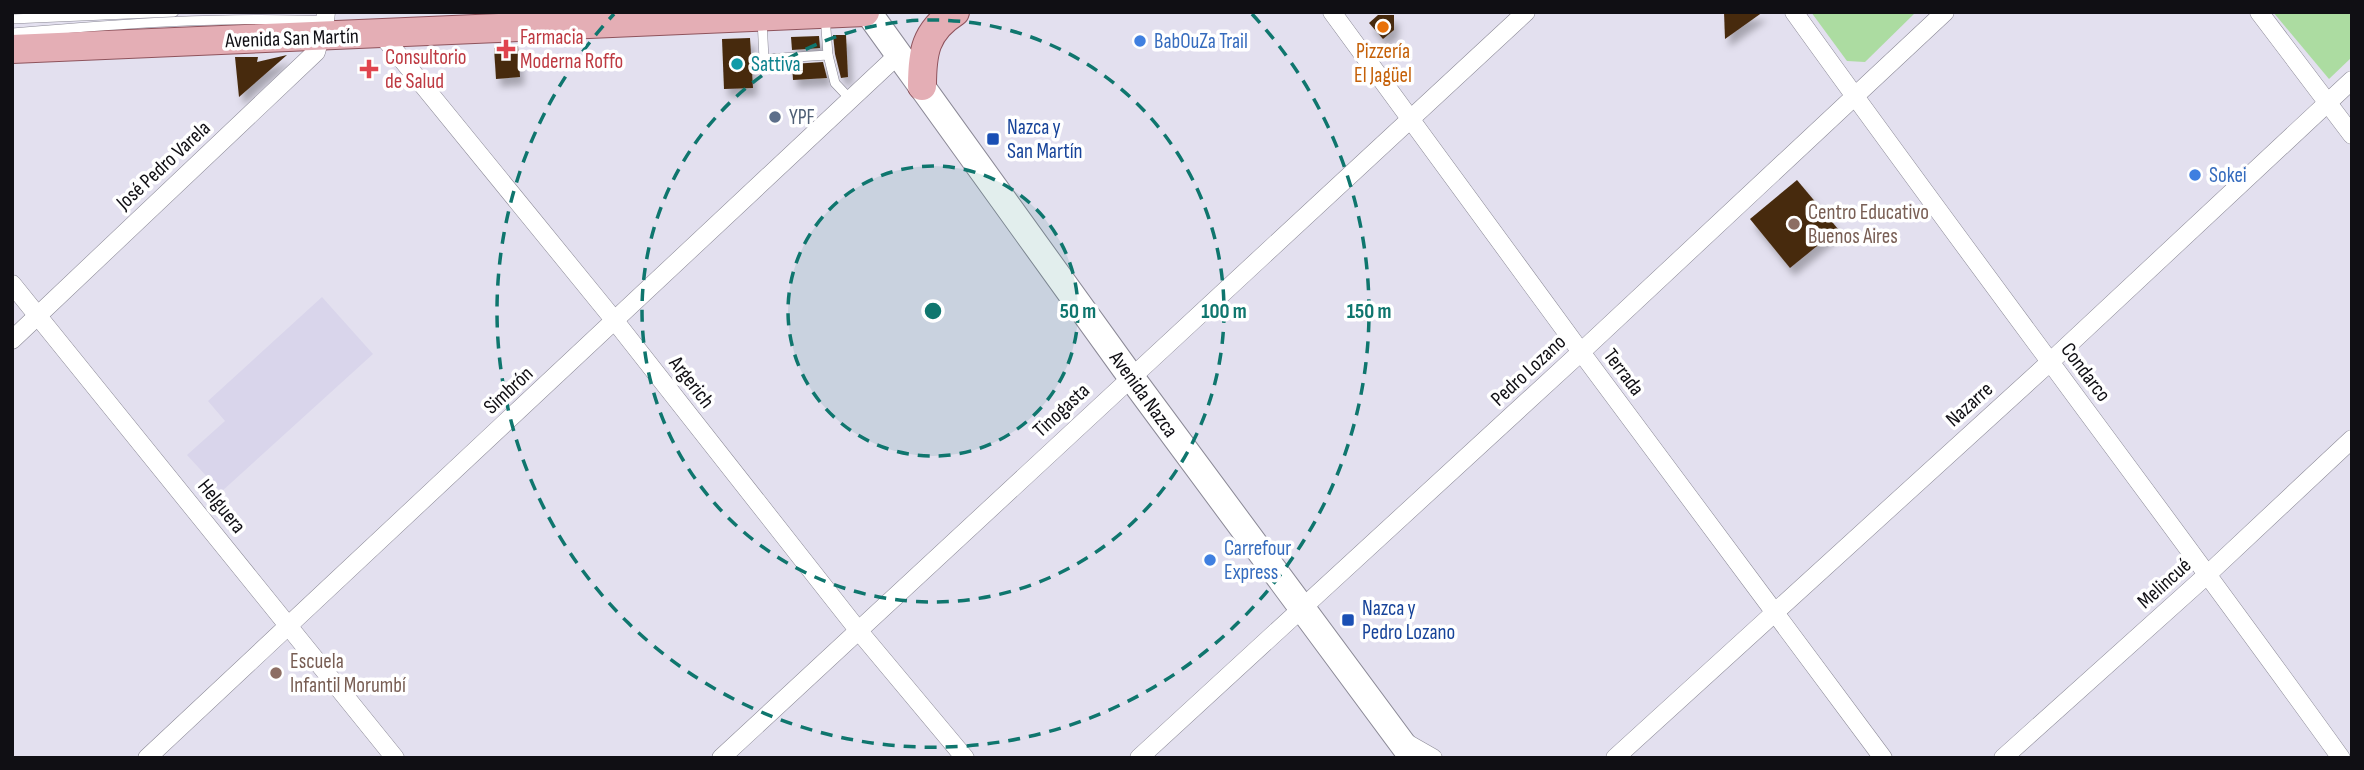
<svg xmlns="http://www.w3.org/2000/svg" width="2364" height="770" font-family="'Sofia Sans Condensed',sans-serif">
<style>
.built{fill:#d9d5eb}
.green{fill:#acdca1}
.building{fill:#472a0d;filter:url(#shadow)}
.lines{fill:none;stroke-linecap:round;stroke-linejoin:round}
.service-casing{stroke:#8b8996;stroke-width:10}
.minor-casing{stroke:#8b8996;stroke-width:19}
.secondary-casing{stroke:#8b8996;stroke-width:28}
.primary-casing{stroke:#8e535c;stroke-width:30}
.service{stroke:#fff;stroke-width:9}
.minor{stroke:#fff;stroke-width:18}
.secondary{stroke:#fff;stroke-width:26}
.primary{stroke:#e4aeb5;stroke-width:28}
.ring{fill:none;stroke:#0f766e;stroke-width:3.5;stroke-dasharray:12 9}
.food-dot{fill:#e8710a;stroke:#fff;stroke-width:2.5}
.shop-dot{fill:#3f7fe0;stroke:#fff;stroke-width:2.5}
.health-dot{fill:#e0444e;stroke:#fff;stroke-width:2.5}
.culture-dot{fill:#0f9aa8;stroke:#fff;stroke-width:2.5}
.service-dot{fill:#5c6f8a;stroke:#fff;stroke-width:2.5}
.transit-dot{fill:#1a4fb4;stroke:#fff;stroke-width:2.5}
.education-dot{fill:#8d6e63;stroke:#fff;stroke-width:2.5}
.labels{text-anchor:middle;stroke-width:7;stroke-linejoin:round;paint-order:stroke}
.health-label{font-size:21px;fill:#be3a42;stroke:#fff;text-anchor:start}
.street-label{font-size:21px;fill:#100f14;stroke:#fff}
.shop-label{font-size:21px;fill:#366cbe;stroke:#fff;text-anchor:start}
.food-label{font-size:21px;fill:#c56008;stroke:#fff}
.culture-label{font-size:21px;fill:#0d838f;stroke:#fff;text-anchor:start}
.service-label{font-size:21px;fill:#4e5e75;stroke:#fff;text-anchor:start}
.transit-label{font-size:21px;fill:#164399;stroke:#fff;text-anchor:start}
.education-label{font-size:21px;fill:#785e54;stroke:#fff;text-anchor:start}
.centre{fill:#0f766e;stroke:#fff;stroke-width:3.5}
.ring-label{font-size:21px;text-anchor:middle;font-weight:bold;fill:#0f766e;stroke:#fff;stroke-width:7;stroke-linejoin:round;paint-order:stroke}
</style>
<defs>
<filter id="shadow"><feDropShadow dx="4.5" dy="8" stdDeviation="3.5" flood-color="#0004"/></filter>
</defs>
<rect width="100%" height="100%" fill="#e3e0ef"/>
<polygon class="built" points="322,297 373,354 221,492 187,455 225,421 208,401"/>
<g class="green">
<polygon points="1811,12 1916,12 1865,62 1847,61"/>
<polygon points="2273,12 2352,12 2352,57 2329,79"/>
</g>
<g class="building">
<polygon points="1724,12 1763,12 1725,39"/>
<polygon points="1378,15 1394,15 1394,30 1383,39 1369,23"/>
<polygon points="833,35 846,35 848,77 841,78 835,54"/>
<polygon points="819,36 820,48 792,50 791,37"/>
<polygon points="750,38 753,88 724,89 722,39"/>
<polygon points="518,46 520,77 496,79 494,48"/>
<polygon points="287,55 239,97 235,57 258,57 257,62"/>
<polygon points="823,62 827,78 793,80 792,64"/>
<polygon points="1797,180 1838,229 1790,268 1750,219"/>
</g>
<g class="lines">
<g class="service-casing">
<g id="service">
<polyline points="825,16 828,55 835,83 851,100"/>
<polyline points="12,19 174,12"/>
<polyline points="762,19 764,59 828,55"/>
<path d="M12 33C117 24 223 16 328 21"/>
</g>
</g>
<g class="minor-casing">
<g id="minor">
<polyline points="1332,12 1581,352 1883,758"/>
<path d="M1794 12C1974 263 2161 508 2341 758"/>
<polyline points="2259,12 2352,135"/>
<polyline points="382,35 615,321 858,630 965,758"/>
<polyline points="12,284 395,758"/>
<polyline points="12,340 316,52 325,21 326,12"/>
<polyline points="1405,742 1433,758"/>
<polyline points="147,758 899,54"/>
<polyline points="721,758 1526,12"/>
<polyline points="1139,758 1581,352 1945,12"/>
<polyline points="1615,758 2050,362 2352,80"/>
<polyline points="2003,758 2208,574 2352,439"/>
</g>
</g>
<g class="secondary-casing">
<polyline id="secondary" points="868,12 1131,377 1413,758"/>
</g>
<g class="primary-casing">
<g id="primary">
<polyline points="12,49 865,12"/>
<path d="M922 86C922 53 925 31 955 12"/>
</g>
</g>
<use href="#service" class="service"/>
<use href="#minor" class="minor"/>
<use href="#secondary" class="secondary"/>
<use href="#primary" class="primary"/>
</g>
<circle cx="933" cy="311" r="145" fill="#0f766e" fill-opacity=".12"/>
<g class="ring">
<circle cx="933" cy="311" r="145"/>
<circle cx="933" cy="311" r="291"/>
<path d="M1252 14A436 436 0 1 1 614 14"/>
</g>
<circle class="food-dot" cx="1383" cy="27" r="7"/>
<g class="shop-dot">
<circle cx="1140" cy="41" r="7"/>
<circle cx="2195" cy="175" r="7"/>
<circle cx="1210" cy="560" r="7"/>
</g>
<g class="health-dot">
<path d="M502.5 38.5h7v7h7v7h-7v7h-7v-7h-7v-7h7z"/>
<path d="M365.5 58.5h7v7h7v7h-7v7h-7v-7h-7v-7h7z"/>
</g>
<circle class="culture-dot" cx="737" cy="64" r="7"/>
<circle class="service-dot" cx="775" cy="117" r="7"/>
<g class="transit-dot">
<rect x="986" y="132" width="14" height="14" rx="3.5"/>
<rect x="1341" y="613" width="14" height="14" rx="3.5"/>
</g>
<g class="education-dot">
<circle cx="1794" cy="224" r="7"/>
<circle cx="276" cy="673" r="7"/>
</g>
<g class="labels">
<g class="health-label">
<text x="520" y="44">Farmacia<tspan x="520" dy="24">Moderna Roffo</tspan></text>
<text x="385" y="64">Consultorio<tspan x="385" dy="24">de Salud</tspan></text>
</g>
<g class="street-label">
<text transform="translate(292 38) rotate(-2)" y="7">Avenida San Martín</text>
<text transform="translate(163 165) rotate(-43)" y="7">José Pedro Varela</text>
<text transform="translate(1528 370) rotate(-43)" y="7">Pedro Lozano</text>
<text transform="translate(1624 372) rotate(53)" y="7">Terrada</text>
<text transform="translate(2086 372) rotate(53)" y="7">Condarco</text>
<text transform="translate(692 382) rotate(52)" y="7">Argerich</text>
<text transform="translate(508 390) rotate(-43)" y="7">Simbrón</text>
<text transform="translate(1144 394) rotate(54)" y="7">Avenida Nazca</text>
<text transform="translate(1969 404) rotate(-42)" y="7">Nazarre</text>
<text transform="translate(1061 410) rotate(-43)" y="7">Tinogasta</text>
<text transform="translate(222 506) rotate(51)" y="7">Helguera</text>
<text transform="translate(2164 583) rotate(-42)" y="7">Melincué</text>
</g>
<g class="shop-label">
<text x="1154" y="48">BabOuZa Trail</text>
<text x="2209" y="182">Sokei</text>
<text x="1224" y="555">Carrefour<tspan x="1224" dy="24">Express</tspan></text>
</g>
<g class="food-label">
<text x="1383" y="58">Pizzería<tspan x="1383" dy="24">El Jagüel</tspan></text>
</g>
<g class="culture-label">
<text x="751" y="71">Sattiva</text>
</g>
<g class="service-label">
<text x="789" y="124">YPF</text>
</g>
<g class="transit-label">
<text x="1007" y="134">Nazca y<tspan x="1007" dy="24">San Martín</tspan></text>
<text x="1362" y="615">Nazca y<tspan x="1362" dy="24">Pedro Lozano</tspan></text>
</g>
<g class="education-label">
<text x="1808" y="219">Centro Educativo<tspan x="1808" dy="24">Buenos Aires</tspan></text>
<text x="290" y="668">Escuela<tspan x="290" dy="24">Infantil Morumbí</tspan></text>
</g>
</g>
<circle cx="933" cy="311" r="10" class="centre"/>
<g class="ring-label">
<text x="1078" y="318">50 m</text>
<text x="1224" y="318">100 m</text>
<text x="1369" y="318">150 m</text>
</g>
<rect width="2364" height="770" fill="none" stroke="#100f14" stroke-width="28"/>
</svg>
